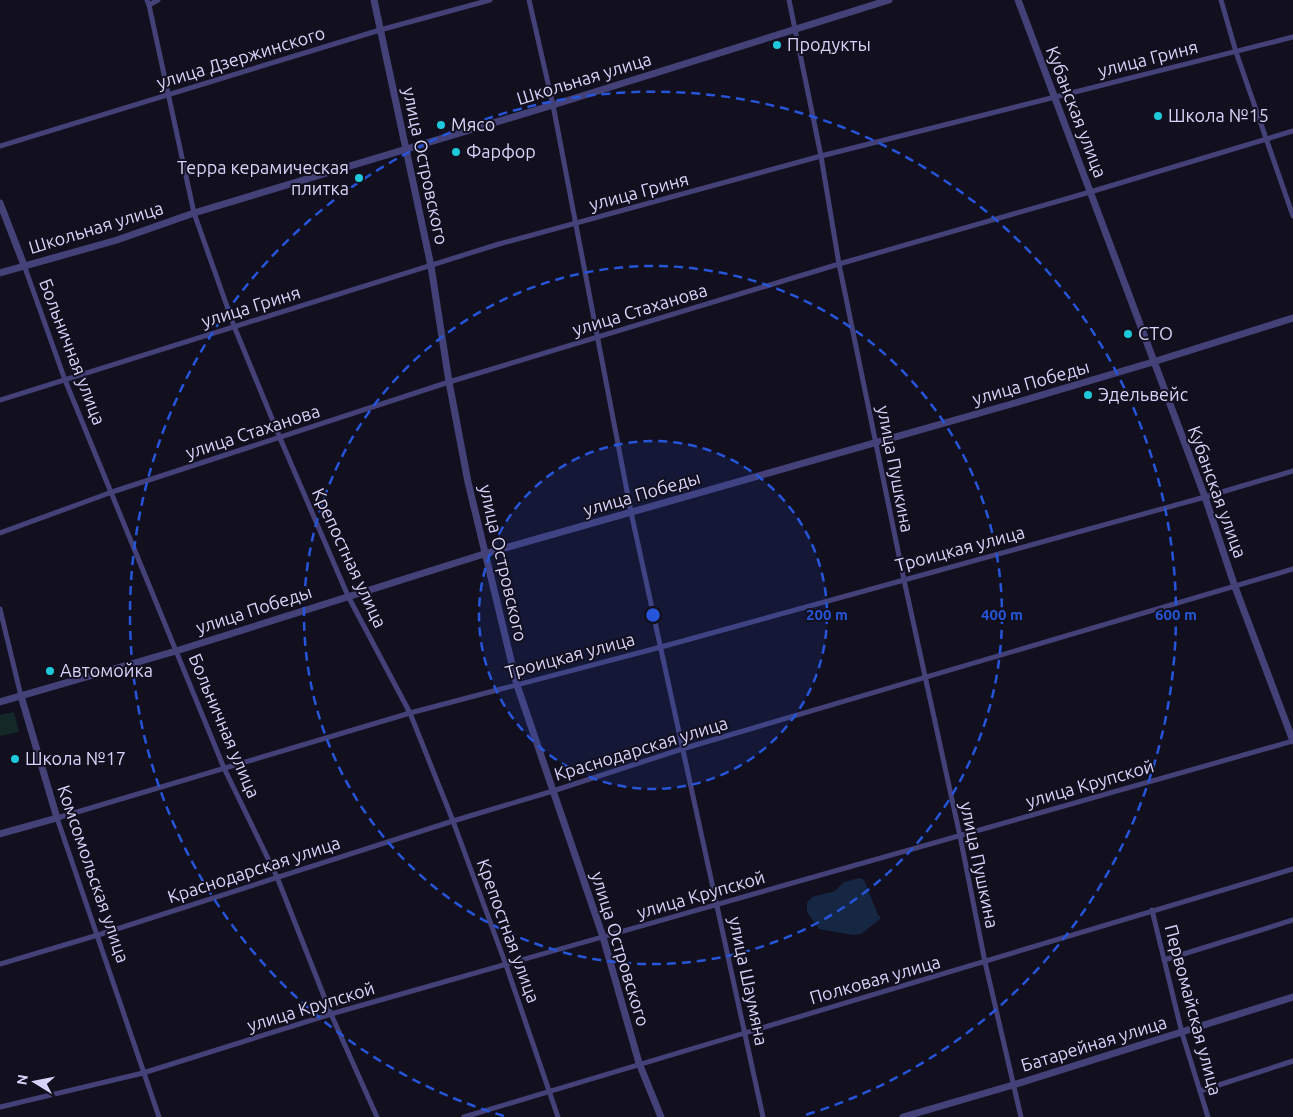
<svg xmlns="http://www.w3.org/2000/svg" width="1293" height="1117" font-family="Ubuntu,sans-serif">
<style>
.green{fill:#132827}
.water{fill:#162743}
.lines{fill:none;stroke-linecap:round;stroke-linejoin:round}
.minor{stroke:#434178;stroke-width:5}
.tertiary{stroke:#434178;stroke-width:7}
.ring{fill:none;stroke:#2655da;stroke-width:2.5;stroke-dasharray:9 6}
.poi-dot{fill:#1ec9db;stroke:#12101f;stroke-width:2}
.labels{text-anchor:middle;stroke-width:4;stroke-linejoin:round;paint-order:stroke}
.poi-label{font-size:18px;fill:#d8d3f9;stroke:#12101f;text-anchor:start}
.street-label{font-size:18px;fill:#d8d3f9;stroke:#12101f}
.centre{fill:#2655da;stroke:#12101f;stroke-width:2.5}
.ring-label{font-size:15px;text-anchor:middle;font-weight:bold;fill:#2655da;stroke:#12101f;stroke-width:4;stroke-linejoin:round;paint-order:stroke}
</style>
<rect width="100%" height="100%" fill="#12101f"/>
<polygon class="green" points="14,712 19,732 0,736 0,715"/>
<polygon class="water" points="860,878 864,880 878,915 881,917 879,920 861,934 853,935 819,929 807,912 807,903 812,897 835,891 844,882"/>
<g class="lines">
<g class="minor">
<polyline points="147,0 149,5 194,213 234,326 280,438 348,596 410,713 453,821 506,965 558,1117"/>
<polyline points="529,0 553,105 631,512 763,1117"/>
<polyline points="789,0 821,156 839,264 904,580 960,836 985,962 1021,1117"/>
<polyline points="1221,0 1236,52 1293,216"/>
<polyline points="149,5 158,0"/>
<polyline points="0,146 380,30 490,0"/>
<polyline points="24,265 65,380 224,768 277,877 331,1014 377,1117"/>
<polyline points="0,400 499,244 821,156 1293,37"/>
<polyline points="0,533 112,492 449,382 839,264 1090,192 1293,131"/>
<polyline points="0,609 21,696"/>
<polyline points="1152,910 1182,1033 1208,1117"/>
<polyline points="1164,960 1293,920"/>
<polyline points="0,964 98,935 453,821 553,791 682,749 1293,569"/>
<polyline points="1200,1091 1293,1061"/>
<polyline points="0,1107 143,1073 331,1014 1293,741"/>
<polyline points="159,1117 57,818 410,713 661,647 1205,497 1293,471"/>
<polyline points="464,1117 1293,869"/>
</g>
<g class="tertiary">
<polyline points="374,0 431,266 449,382 468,482 517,685 603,937 639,1063 661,1117"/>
<polyline points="1018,0 1205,497 1235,587 1293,741"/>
<polyline points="0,203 24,265"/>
<polyline points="0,273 117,240 194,213 553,105 889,0"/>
<polyline points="0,702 176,651 484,554 1015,403 1153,362 1293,318"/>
<polyline points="0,834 57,818 21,696"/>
<polyline points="903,1117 1013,1085 1293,997"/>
</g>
</g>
<circle cx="653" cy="615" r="174" fill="#2655da" fill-opacity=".12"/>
<g class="ring">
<circle cx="653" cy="615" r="174"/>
<circle cx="653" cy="615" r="349"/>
<path d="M504 1116A523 523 0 1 1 802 1116"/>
</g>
<g class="poi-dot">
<circle cx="777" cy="45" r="5"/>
<circle cx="1158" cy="116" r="5"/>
<circle cx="441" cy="125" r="5"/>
<circle cx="456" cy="152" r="5"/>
<circle cx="359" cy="178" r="5"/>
<circle cx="1128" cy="334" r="5"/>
<circle cx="1088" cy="395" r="5"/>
<circle cx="50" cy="671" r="5"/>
<circle cx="15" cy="759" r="5"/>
</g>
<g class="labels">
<g class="poi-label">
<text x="787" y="51">Продукты</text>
<text x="1168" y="122">Школа №15</text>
<text x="451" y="131">Мясо</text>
<text x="466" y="158">Фарфор</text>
<text x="349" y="174" text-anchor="end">Терра керамическая<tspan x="349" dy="21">плитка</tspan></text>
<text x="1138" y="340">СТО</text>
<text x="1098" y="401">Эдельвейс</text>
<text x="60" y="677">Автомойка</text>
<text x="25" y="765">Школа №17</text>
</g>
<g class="street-label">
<text transform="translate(241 58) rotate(-17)" y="6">улица Дзержинского</text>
<text transform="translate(1148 59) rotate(-14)" y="6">улица Гриня</text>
<text transform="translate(584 79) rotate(-17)" y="6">Школьная улица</text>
<text transform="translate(1076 112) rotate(69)" y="6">Кубанская улица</text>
<text transform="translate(425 166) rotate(78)" y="6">улица Островского</text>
<text transform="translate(639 192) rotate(-15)" y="6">улица Гриня</text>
<text transform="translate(96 228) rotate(-17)" y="6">Школьная улица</text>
<text transform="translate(251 307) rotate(-17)" y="6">улица Гриня</text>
<text transform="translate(640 310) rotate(-17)" y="6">улица Стаханова</text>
<text transform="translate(72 352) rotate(69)" y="6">Больничная улица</text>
<text transform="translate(1031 383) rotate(-16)" y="6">улица Победы</text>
<text transform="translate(253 432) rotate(-18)" y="6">улица Стаханова</text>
<text transform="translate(895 469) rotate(79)" y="6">улица Пушкина</text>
<text transform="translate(1217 492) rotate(70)" y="6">Кубанская улица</text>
<text transform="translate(642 494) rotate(-16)" y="6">улица Победы</text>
<text transform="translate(960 549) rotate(-15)" y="6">Троицкая улица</text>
<text transform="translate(349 558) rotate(65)" y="6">Крепостная улица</text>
<text transform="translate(503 563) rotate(77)" y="6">улица Островского</text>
<text transform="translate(254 610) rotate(-18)" y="6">улица Победы</text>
<text transform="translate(570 656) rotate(-15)" y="6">Троицкая улица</text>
<text transform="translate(224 726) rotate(67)" y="6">Больничная улица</text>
<text transform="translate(641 749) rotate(-17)" y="6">Краснодарская улица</text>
<text transform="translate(1090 784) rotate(-16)" y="6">улица Крупской</text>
<text transform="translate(979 865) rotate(78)" y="6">улица Пушкина</text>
<text transform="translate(254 870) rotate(-18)" y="6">Краснодарская улица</text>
<text transform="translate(93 874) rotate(71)" y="6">Комсомольская улица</text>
<text transform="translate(701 895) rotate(-16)" y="6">улица Крупской</text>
<text transform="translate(508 931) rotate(70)" y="6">Крепостная улица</text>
<text transform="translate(620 949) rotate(73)" y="6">улица Островского</text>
<text transform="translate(875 980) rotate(-16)" y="6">Полковая улица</text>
<text transform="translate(748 981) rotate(78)" y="6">улица Шаумяна</text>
<text transform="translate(311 1007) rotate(-17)" y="6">улица Крупской</text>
<text transform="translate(1193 1010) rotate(75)" y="6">Первомайская улица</text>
<text transform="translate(1094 1044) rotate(-17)" y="6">Батарейная улица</text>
</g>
</g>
<circle cx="653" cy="615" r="8" class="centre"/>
<g class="ring-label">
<text x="827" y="620">200 m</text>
<text x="1002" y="620">400 m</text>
<text x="1176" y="620">600 m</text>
</g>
<g transform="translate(35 1082) rotate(280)" stroke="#12101f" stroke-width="4" paint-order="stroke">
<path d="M0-4L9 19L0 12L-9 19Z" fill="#d8d3f9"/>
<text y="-8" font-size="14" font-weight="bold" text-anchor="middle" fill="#d8d3f9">N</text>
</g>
</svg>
